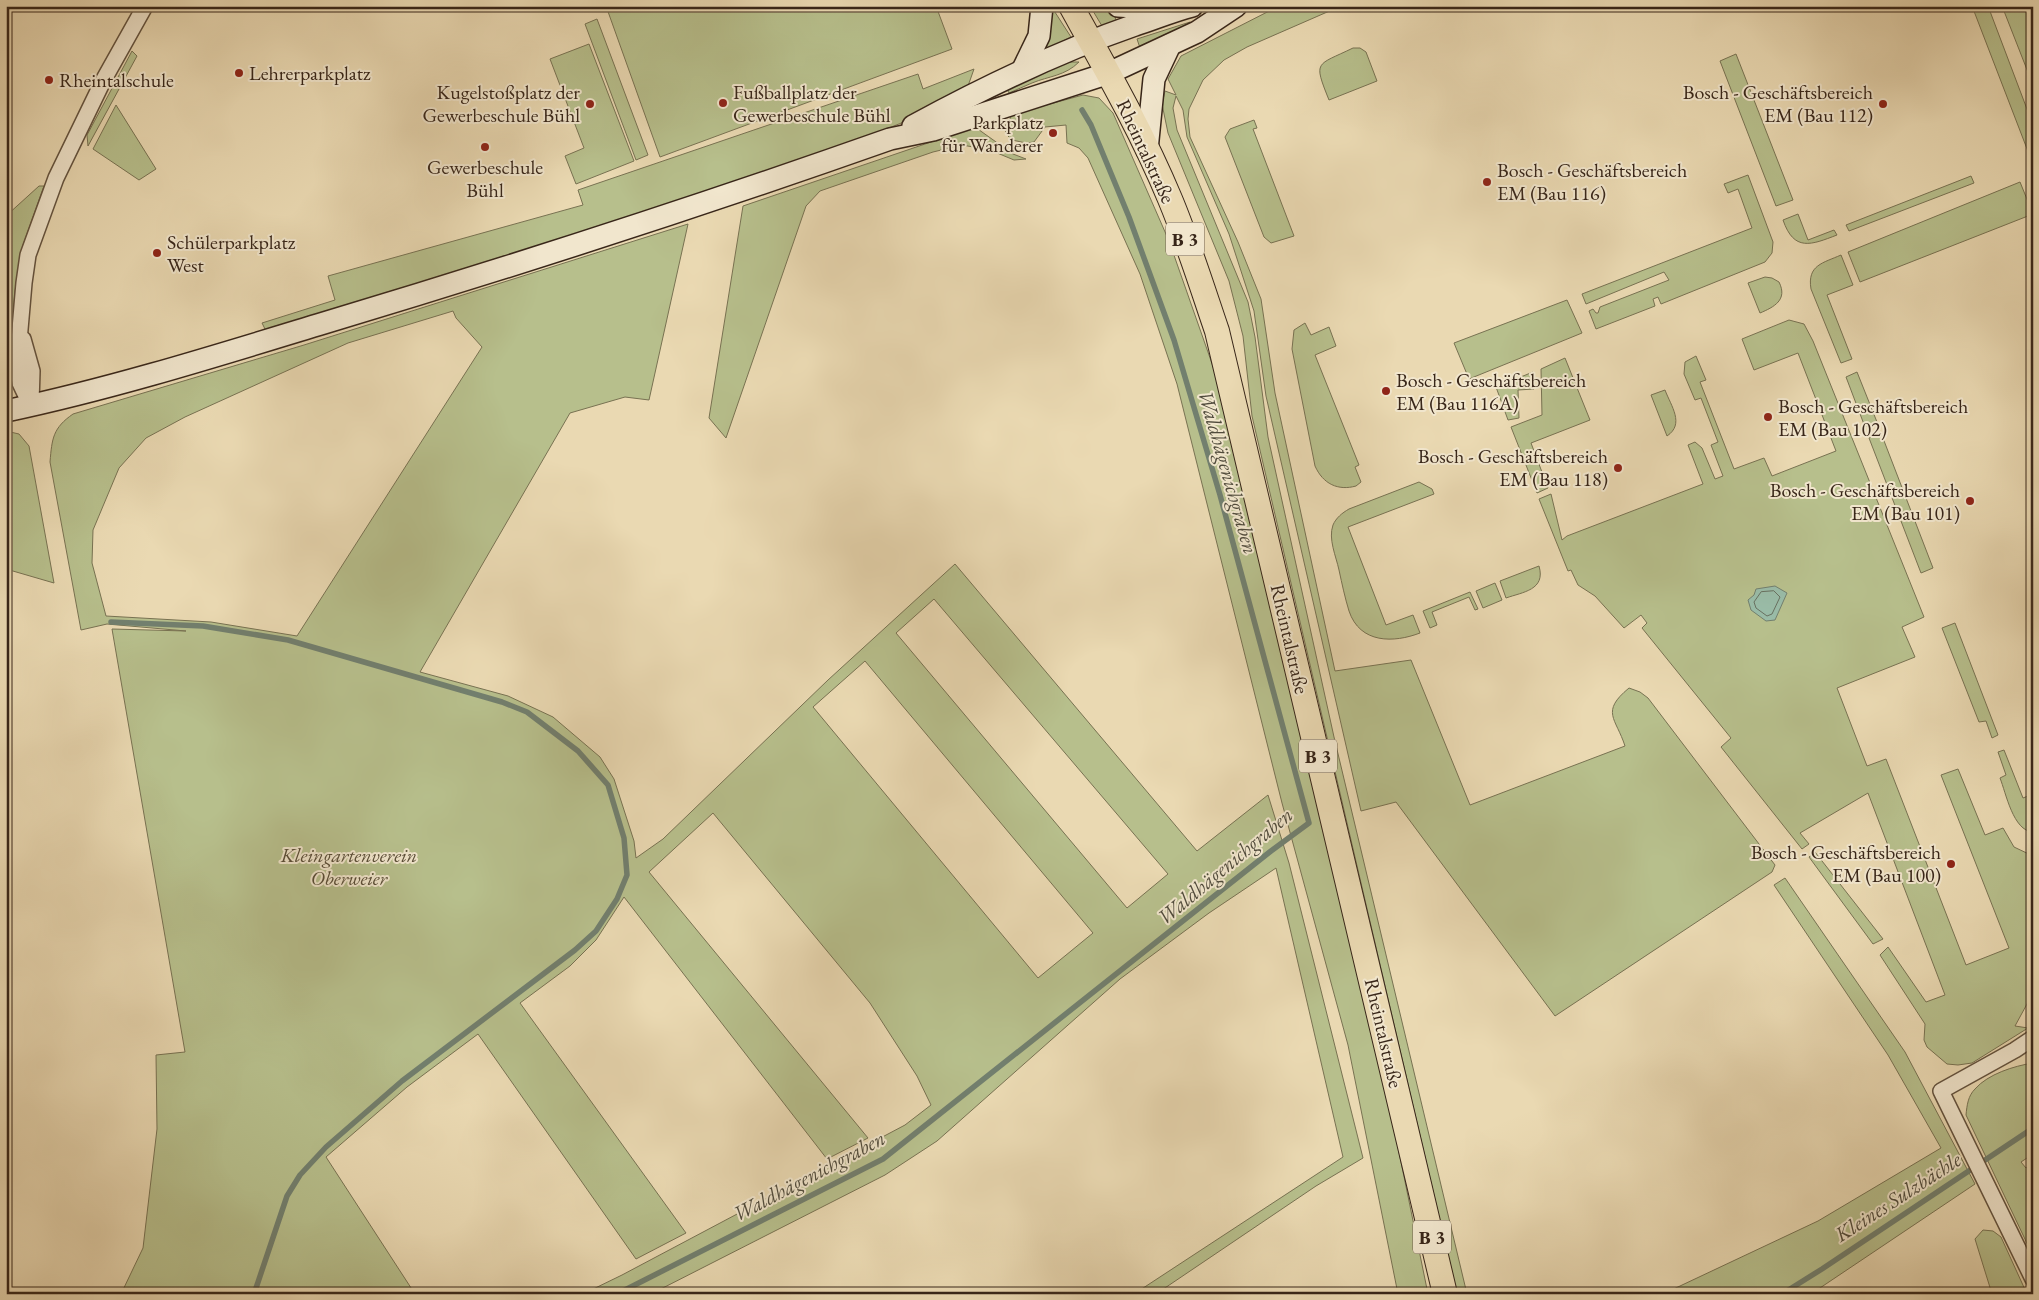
<svg xmlns="http://www.w3.org/2000/svg" width="2039" height="1300" font-family="'EB Garamond',serif">
<style>
.green{fill:#b7bf8c;stroke:#787252;fill-rule:evenodd}
.water{fill:#99bba7;stroke:#727f6e}
.lines{fill:none;stroke-linecap:round;stroke-linejoin:round}
.shore{stroke:#687060;stroke-width:1}
.stream{stroke:#727f6e;stroke-width:5.5}
.street-casing{stroke:#64533f;stroke-width:18}
.secondary-casing{stroke:#382619;stroke-width:24}
.primary-casing{stroke:#382619;stroke-width:26}
.street{stroke:#f1e6cd;stroke-width:15}
.secondary{stroke:#f1e6cd;stroke-width:21}
.primary{stroke:#ead9b2;stroke-width:24}
.poi-dot{fill:#8f2418;stroke:#f1e6cd;stroke-width:2}
.labels{text-anchor:middle;stroke-width:4;stroke-linejoin:round;paint-order:stroke}
.shield{fill:#f1e6cd;stroke:#70604f;stroke-width:1}
.shield-label{font-size:19px;font-weight:bold;fill:#382619}
.poi-label{font-size:20px;fill:#382619;stroke:#f1e6cd;text-anchor:start}
.street-label{font-size:20px;fill:#382619;stroke:#f1e6cd}
.park-label{font-size:20px;font-style:italic;fill:#584c36;stroke:#f1e6cd}
.water-label{font-size:21px;font-style:italic;fill:#504b3c;stroke:#f1e6cd}
</style>
<rect width="100%" height="100%" fill="#ead9b2"/>
<filter id="stains"><feTurbulence type="fractalNoise" baseFrequency=".004" numOctaves="4"/><feColorMatrix values="0 0 0 0 .2 0 0 0 0 .09 0 0 0 0 .02 0 0 0 .5 -.17"/></filter>
<radialGradient id="worn" r=".72"><stop offset=".6" stop-color="#630" stop-opacity="0"/><stop offset="1" stop-color="#630" stop-opacity=".3"/></radialGradient>
<g class="green">
<polygon points="606,6 936,6 952,49 660,157"/>
<polygon points="1051,6 1071,37 1043,51"/>
<polygon points="1090,6 1115,13 1116,22 1102,26"/>
<path d="M1279 6H1341L1247 47 1224 60 1203 80 1189 109 1188 119 1190 137 1238 242 1261 299 1275 393 1335 671 1411 660 1470 805 1625 746C1616 718 1600 712 1629 688L1640 692 1648 698 1775 865 1772 872 1555 1016 1396 802 1361 811 1266 396 1254 311 1229 234 1187 137 1183 110 1176 96 1173 108 1177 130 1248 302 1255 337 1268 437 1334 737 1467 1294H1457L1252 416 1243 336 1229 281 1168 133 1162 104 1165 91 1176 95 1168 79 1181 56Z"/>
<polygon points="1972,6 1988,6 2033,125 2033,158 2029,154"/>
<polygon points="2002,6 2033,6 2033,85"/>
<polygon points="597,19 648,155 636,160 585,24"/>
<polygon points="1190,22 1192,25 1140,48 1137,39"/>
<polygon points="589,44 634,161 576,184 565,156 584,148 550,59"/>
<path d="M1353 48H1360L1366 52 1377 81 1329 100C1313 60 1316 66 1353 48Z"/>
<polygon points="132,51 137,56 88,146 87,135"/>
<polygon points="1736,54 1793,200 1776,206 1720,61"/>
<path d="M1066 62H1079C1065 76 1049 76 1032 83 1024 86 1017 90 1009 93L1006 87Z"/>
<polygon points="974,69 968,86 934,110 811,159 267,333 262,323 335,300 328,276 583,205 578,190 918,74 923,89"/>
<polygon points="1083,95 1099,98 1113,113 1169,241 1216,375 1382,1069 1428,1294 1398,1294 1348,1045 1282,803 1177,384 1140,274 1088,158 1079,148 1067,143 1066,125 1045,127 1034,142 1026,143 1012,140 1006,134 1005,126 1013,114"/>
<polygon points="116,105 156,169 139,180 93,149"/>
<polygon points="1254,120 1257,128 1253,129 1294,236 1271,243 1264,237 1225,137 1230,129"/>
<polygon points="975,127 1013,154 1026,159 1014,160 990,150 962,145 933,152 820,191 806,206 726,438 709,418 743,206"/>
<polygon points="1748,175 1773,242 1772,253 1765,262 1661,304 1658,297 1653,299 1655,306 1596,329 1589,311 1593,309 1596,313 1598,313 1600,307 1669,280 1664,272 1586,304 1582,294 1752,228 1738,189 1728,193 1724,184"/>
<polygon points="1971,176 1974,183 1849,231 1846,225"/>
<polygon points="2020,182 2033,214 1860,282 1848,252"/>
<polygon points="39,186 44,186 23,245 15,291 11,337 12,370 6,390 6,216"/>
<path d="M1798 214 1808 240 1834 230 1837 235C1811 245 1794 252 1783 220Z"/>
<path d="M688 224 649 400 625 397 570 413 420 672 508 696 553 717 600 757 614 779 634 841 636 858 663 839 828 680 955 564 1197 851 1268 795 1289 863 1363 1158 1316 1186 1156 1294H1134L1343 1157 1276 868 1209 913 1120 979 937 1141 885 1175 651 1294H583L622 1275 905 1125 931 1105 917 1076 870 1003 713 813 649 872 868 1138 827 1159 624 897 596 940 570 966 520 1003 686 1233 636 1259 478 1034 407 1087 326 1157 415 1294H121L143 1248 157 1129 156 1055 185 1052 112 629 186 631 107 624 81 630 50 462C52 438 53 428 73 414L304 345ZM453 311 456 318 482 347 297 636 211 622 106 616 92 563 93 530 119 468 146 438 185 417 348 343ZM934 599 1168 874 1127 908 896 633ZM865 661 1093 933 1038 978 813 707Z"/>
<path d="M1841 255 1853 285 1827 295 1852 359 1841 363 1811 289C1807 265 1823 263 1841 255Z"/>
<path d="M1765 277 1772 278 1779 282C1788 300 1774 307 1760 313L1748 283Z"/>
<polygon points="1567,300 1582,333 1469,379 1454,343"/>
<polygon points="1789,320 1804,324 1813,341 1924,617 1902,627 1915,657 1837,688 1867,766 1886,759 1966,965 2009,948 1941,775 1958,769 1985,835 2003,828 2014,847 2033,856 2033,993 2015,1026 2028,1028 1972,1063 1958,1065 1947,1064 1927,1047 1924,1040 1925,1024 1880,955 1888,947 1926,1002 1945,995 1868,793 1800,833 1809,844 1802,849 1721,747 1731,738 1642,628 1647,623 1641,615 1624,628 1595,596 1578,585 1571,570 1568,571 1539,499 1551,494 1562,540 1567,536 1703,484 1688,445 1695,442 1702,448 1715,479 1723,476 1711,445 1718,442 1701,398 1695,400 1684,374 1685,362 1696,356 1706,380 1700,382 1734,469 1764,458 1772,476 1836,451 1798,353 1754,370 1742,339"/>
<path d="M1305 323 1311 335 1329 327 1336 346 1315 355 1359 465 1355 467 1361 482 1356 486C1338 491 1323 484 1315 466L1292 349 1294 330Z"/>
<polygon points="1565,358 1590,420 1531,443 1548,488 1537,493 1511,427 1542,415 1541,369"/>
<polygon points="1533,372 1534,389 1518,390 1519,418 1508,420 1496,387"/>
<polygon points="1857,372 1877,422 1865,427 1846,377"/>
<path d="M1665 390C1671 406 1685 424 1667 436L1651 395Z"/>
<polygon points="6,431 19,434 29,446 54,583 6,569"/>
<polygon points="1881,433 1933,568 1921,573 1869,438"/>
<path d="M1419 482 1432 489 1434 494 1348 527 1386 625 1413 615 1420 633C1394 643 1360 644 1349 611 1345 598 1342 584 1339 570 1336 556 1328 539 1333 525 1336 518 1342 513 1349 509Z"/>
<path d="M1539 566C1546 590 1523 592 1506 598L1500 581Z"/>
<polygon points="1495,583 1502,600 1483,608 1476,591"/>
<polygon points="1470,592 1478,609 1475,610 1469,597 1432,612 1437,625 1430,628 1423,611"/>
<polygon points="1955,623 1998,735 1992,738 1986,721 1979,722 1942,628"/>
<path d="M2004 750 2023 798 2033 794V832C2013 831 2006 793 2000 778L2006 775 1998 752Z"/>
<polygon points="1815,852 1883,939 1873,944 1809,857"/>
<polygon points="1785,878 1905,1052 1975,1184 1811,1294 1663,1294 1818,1221 1941,1148 1888,1055 1774,885"/>
<path d="M2033 1063V1154L2021 1162 2026 1168 2033 1163V1256L1966 1115C1967 1105 1968 1096 1975 1089 1988 1074 2014 1066 2033 1063Z"/>
<polygon points="1983,1230 1993,1231 2001,1237 2027,1294 1992,1294 1975,1239"/>
</g>
<polygon class="water" points="1775,586 1787,593 1775,620 1766,621 1751,610 1748,600 1754,595 1756,589"/>
<g class="lines">
<polygon class="shore" points="1774,591 1780,597 1772,614 1767,616 1756,608 1754,602 1761,592"/>
<g class="stream">
<polyline points="111,622 203,626 288,640 502,702 527,712 578,751 608,785 624,838 627,875 617,899 596,931 575,950 402,1081 326,1147 300,1175 287,1196 254,1294"/>
<polyline points="617,1294 883,1159 1271,851 1309,823 1220,495 1174,340 1129,217 1091,125 1082,110"/>
<polyline points="1782,1294 1822,1269 2033,1128"/>
</g>
<g class="street-casing">
<g id="street">
<polyline points="23,339 32,371 31,403"/>
<polyline points="31,406 20,383 17,364 24,283 28,255 56,178 103,81 145,6"/>
<polyline points="2033,1038 2015,1050 1941,1091 2033,1279"/>
</g>
</g>
<g class="secondary-casing">
<g id="secondary">
<polyline points="1118,6 1167,9"/>
<polyline points="1023,69 1039,36 1042,6"/>
<path d="M913 126C985 87 1057 52 1135 25 1154 19 1172 11 1192 6"/>
<polyline points="1147,150 1154,79 1170,45"/>
<path d="M6 411C114 388 219 355 324 323 514 266 703 205 890 139L933 130 1109 73 1197 32 1236 6"/>
</g>
</g>
<g class="primary-casing">
<path id="primary" d="M1071 6C1106 69 1142 132 1170 199 1188 242 1202 287 1217 331L1445 1294"/>
</g>
<use href="#street" class="street"/>
<use href="#secondary" class="secondary"/>
<use href="#primary" class="primary"/>
</g>
<g class="poi-dot">
<circle cx="239" cy="73" r="5"/>
<circle cx="49" cy="80" r="5"/>
<circle cx="723" cy="103" r="5"/>
<circle cx="590" cy="104" r="5"/>
<circle cx="1883" cy="104" r="5"/>
<circle cx="1053" cy="133" r="5"/>
<circle cx="485" cy="147" r="5"/>
<circle cx="1487" cy="182" r="5"/>
<circle cx="157" cy="253" r="5"/>
<circle cx="1386" cy="391" r="5"/>
<circle cx="1768" cy="417" r="5"/>
<circle cx="1618" cy="468" r="5"/>
<circle cx="1970" cy="501" r="5"/>
<circle cx="1951" cy="864" r="5"/>
</g>
<g class="labels">
<g class="shield">
<rect x="1166" y="222.5" width="38" height="33" rx="4"/>
<rect x="1299" y="739.5" width="38" height="33" rx="4"/>
<rect x="1413" y="1220.5" width="38" height="33" rx="4"/>
</g>
<g class="shield-label">
<text x="1185" y="246">B 3</text>
<text x="1318" y="763">B 3</text>
<text x="1432" y="1244">B 3</text>
</g>
<g class="poi-label">
<text x="249" y="80">Lehrerparkplatz</text>
<text x="59" y="87">Rheintalschule</text>
<text x="580" y="99" text-anchor="end">Kugelstoßplatz der<tspan x="580" dy="23">Gewerbeschule Bühl</tspan></text>
<text x="733" y="99">Fußballplatz der<tspan x="733" dy="23">Gewerbeschule Bühl</tspan></text>
<text x="1873" y="99" text-anchor="end">Bosch - Geschäftsbereich<tspan x="1873" dy="23">EM (Bau 112)</tspan></text>
<text x="1043" y="129" text-anchor="end">Parkplatz<tspan x="1043" dy="23">für Wanderer</tspan></text>
<text x="485" y="174" text-anchor="middle">Gewerbeschule<tspan x="485" dy="23">Bühl</tspan></text>
<text x="1497" y="177">Bosch - Geschäftsbereich<tspan x="1497" dy="23">EM (Bau 116)</tspan></text>
<text x="167" y="249">Schülerparkplatz<tspan x="167" dy="23">West</tspan></text>
<text x="1396" y="387">Bosch - Geschäftsbereich<tspan x="1396" dy="23">EM (Bau 116A)</tspan></text>
<text x="1778" y="413">Bosch - Geschäftsbereich<tspan x="1778" dy="23">EM (Bau 102)</tspan></text>
<text x="1608" y="463" text-anchor="end">Bosch - Geschäftsbereich<tspan x="1608" dy="23">EM (Bau 118)</tspan></text>
<text x="1960" y="497" text-anchor="end">Bosch - Geschäftsbereich<tspan x="1960" dy="23">EM (Bau 101)</tspan></text>
<text x="1941" y="859" text-anchor="end">Bosch - Geschäftsbereich<tspan x="1941" dy="23">EM (Bau 100)</tspan></text>
</g>
<g class="street-label">
<text transform="translate(1146 151) rotate(65)" y="7">Rheintalstraße</text>
<text transform="translate(1290 639) rotate(77)" y="7">Rheintalstraße</text>
<text transform="translate(1384 1033) rotate(77)" y="7">Rheintalstraße</text>
</g>
<g class="park-label">
<text x="349" y="862">Kleingartenverein<tspan x="349" dy="23">Oberweier</tspan></text>
</g>
<g class="water-label">
<text transform="translate(1228 472) rotate(74)" y="7">Waldhägenichgraben</text>
<text transform="translate(1225 866) rotate(-40)" y="7">Waldhägenichgraben</text>
<text transform="translate(809 1176) rotate(-28)" y="7">Waldhägenichgraben</text>
<text transform="translate(1898 1197) rotate(-33)" y="7">Kleines Sulzbächle</text>
</g>
</g>
<rect width="2039" height="1300" fill="none" stroke="#ead9b2" stroke-width="25"/>
<rect x="8" y="8" width="2024" height="1285" fill="none" stroke="#382619" stroke-width="2.5"/>
<rect x="12" y="12" width="2014" height="1275" fill="none" stroke="#382619"/>
<rect width="100%" height="100%" filter="url(#stains)"/>
<rect width="100%" height="100%" fill="url(#worn)"/>
</svg>
